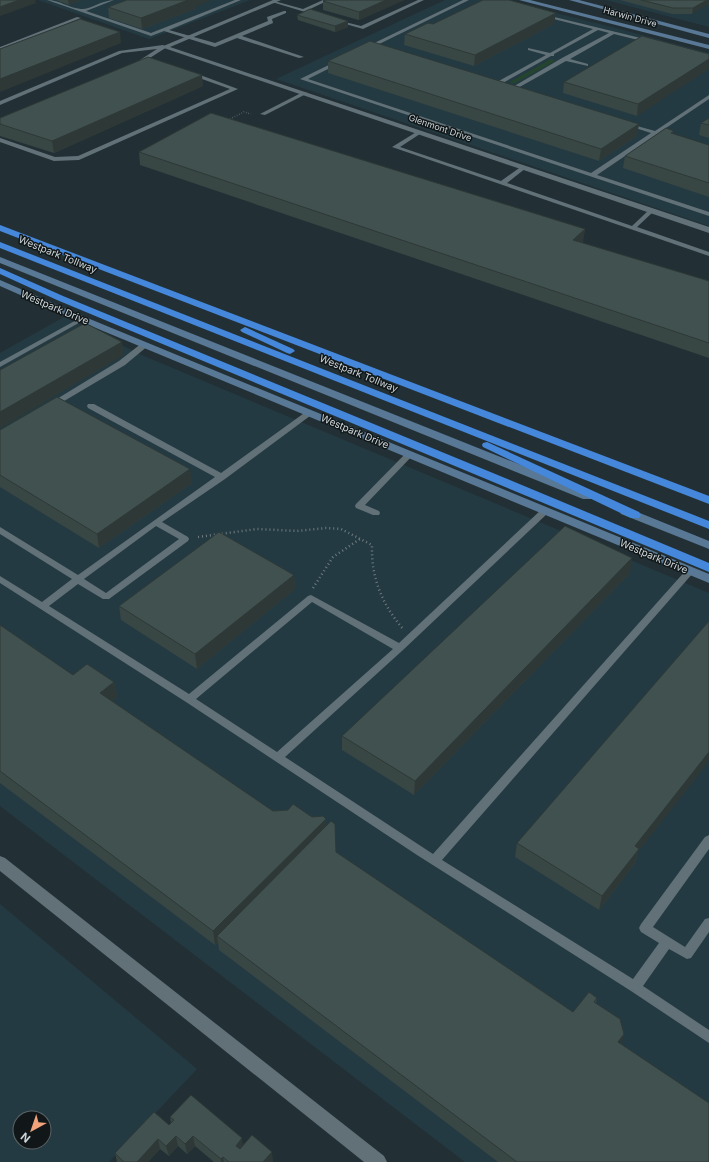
<svg xmlns="http://www.w3.org/2000/svg" width="709" height="1162" font-family="Inter,sans-serif">
<style>
.built{fill:#243a42;fill-rule:evenodd}
.green{fill:#25442d}
.lines{fill:none;stroke-linecap:round;stroke-linejoin:round}
.path-far1{stroke:#6e7a7e;stroke-width:1.5;stroke-dasharray:0.5 2;stroke-linecap:butt}
.path{stroke:#6e7a7e;stroke-width:2.5;stroke-dasharray:1 3;stroke-linecap:butt}
.service{fill:#617177;fill-rule:evenodd}
.minor{fill:#617177;fill-rule:evenodd}
.secondary{fill:#597895;fill-rule:evenodd}
.motorway{fill:#4587da;fill-rule:evenodd}
.wall{fill:#384644}
.shaded-wall{fill:#2e3937}
.building{fill:#41514f;stroke:#2e3937}
.labels{text-anchor:middle;stroke-width:3;stroke-linejoin:round;paint-order:stroke}
.far-street-label{font-size:9px;fill:#ccd5d8;stroke:#111719}
.street-label{font-size:10px;fill:#ccd5d8;stroke:#111719}
</style>
<rect width="100%" height="100%" fill="#223035"/>
<g class="built">
<polygon points="38,0 250,0 149,39"/>
<polygon points="445,0 503,0 612,27 709,53 709,226 276,79"/>
<polygon points="606,0 709,0 709,27"/>
<polygon points="64,317 144,356 709,593 709,1162 465,1162 0,806 0,353"/>
<path d="M0 904 197 1069 109 1162H0ZM20 1118H44V1142H20Z"/>
</g>
<polygon class="green" points="551,59 555,61 515,83 510,83 510,82"/>
<g class="lines">
<polyline class="path-far1" points="228,120 244,112 251,114"/>
<g class="path">
<path d="M198 537 257 529 297 531 326 528 341 529 372 545C371 578 382 604 403 629"/>
<polyline points="313,588 333,557 360,539"/>
</g>
<g class="service">
<path d="M47 0C59 0 69 8 81 9 89 10 103 0 114 0L86 11 151 33 235 0H241L169 30 215 43 268 21 267 17 284 11H286V13L272 19 273 23 242 36 304 57 299 58 237 38 215 47 164 31 151 36Z"/>
<polygon points="323,0 329,0 308,10 317,13 317,15 315,15 272,2 274,1 303,9"/>
<polygon points="418,0 424,0 363,29 335,21 337,20 361,26"/>
<polygon points="463,0 469,0 369,49 364,48"/>
<polygon points="542,14 653,41 650,43 614,34 570,59 588,64 588,66 566,61 516,89 511,88 562,58 609,33 598,30 554,54 554,56 551,56 501,84 497,84 497,82 546,55 528,50 528,48 550,53 593,29 542,16"/>
<polygon points="77,17 81,18 0,51 0,47"/>
<polygon points="163,45 167,47 142,63 137,62 157,49 122,53 0,105 0,101 119,51"/>
<polygon points="337,61 342,62 308,79 591,173 651,133 626,125 626,123 655,131 709,95 709,99 660,132 671,136 671,138 656,135 597,175 709,212 709,216 300,79"/>
<polygon points="188,72 192,72 238,89 79,160 54,161 0,142 0,138 55,157 78,156 230,89 188,74"/>
<polygon points="303,92 308,93 265,115 260,114"/>
<polygon points="418,131 423,132 400,147 501,181 522,166 526,166 526,168 507,183 632,226 649,210 653,210 653,212 637,227 709,252 709,256 392,147"/>
<polygon points="82,317 84,318 84,320 0,367 0,362"/>
<polygon points="142,343 148,343 149,345 125,365 54,407 48,407 47,405 119,361"/>
<path d="M88 404H94L221 473 307 411H310L314 413 225 479 162 522 188 537 189 539 188 541 109 599H103L78 584 49 606 189 694 308 596 311 595 399 643 542 509H548L549 511 548 513 403 650 285 757 433 854 687 569H693L694 571 693 573 442 860 633 979 659 943 641 932 639 928 641 924 705 837 709 835V849L653 927 685 947 705 919 709 918V932L691 958 687 959 669 949 643 986 709 1030V1043L631 991 417 855 186 702 0 583V576L42 602 72 579 0 534V527L78 575 215 477 88 408 87 406ZM156 526 179 539 106 593 84 579ZM312 602 393 649 277 752 196 699Z"/>
<polygon points="407,452 413,452 414,454 365,505 379,511 380,513 379,515 373,515 356,508 355,506 356,504"/>
</g>
<g class="minor">
<polygon points="273,0 281,0 170,47 709,227 709,233 161,47"/>
<polygon points="0,856 5,858 384,1156 387,1162 364,1162 0,871"/>
</g>
<g class="secondary">
<polygon points="519,0 530,0 709,45 709,49"/>
<polygon points="569,0 579,0 709,34 709,38"/>
<polygon points="0,257 591,493 593,496 591,499 583,499 0,263"/>
<polygon points="0,280 85,317 709,574 709,583 79,321 0,286"/>
<polygon points="625,507 709,541 709,549 621,514 619,511 621,508"/>
</g>
<g class="motorway">
<polygon points="0,225 709,496 709,504 0,231"/>
<polygon points="0,242 709,521 709,529 0,248"/>
<polygon points="0,268 63,296 505,478 709,563 709,572 57,300 0,274"/>
<polygon points="245,327 293,349 295,351 290,354 287,353 242,332 240,330"/>
<polygon points="487,442 639,512 641,515 639,518 631,518 483,447 482,445 483,443"/>
</g>
</g>
<g class="wall">
<polygon points="56,0 81,0 69,5"/>
<polygon points="326,0 404,0 359,20 323,10 323,1"/>
<polygon points="620,0 709,0 692,14 672,14"/>
<polygon points="108,7 195,7 195,9 142,29 109,18"/>
<polygon points="297,15 348,21 348,27 335,32 298,20"/>
<polygon points="433,24 554,24 474,66 404,45 405,34"/>
<polygon points="709,54 637,116 563,93 564,82"/>
<polygon points="328,61 637,136 599,161 328,73"/>
<polygon points="203,86 54,153 0,136 0,118"/>
<polygon points="709,118 709,138 699,135 701,123"/>
<polygon points="674,134 709,145 709,197 623,168 625,156"/>
<polygon points="139,152 585,229 582,243 709,281 709,358 140,165"/>
<polygon points="0,430 192,483 99,548 0,487"/>
<polygon points="630,573 414,795 342,750 342,736"/>
<polygon points="294,575 295,589 197,669 121,620 119,606"/>
<polygon points="0,625 73,675 114,682 117,697 112,701 273,811 312,817 326,826 336,852 573,1012 597,998 596,1003 624,1034 621,1044 709,1162 498,1162 219,950 218,942 215,945 0,783"/>
<polygon points="517,843 638,852 635,863 599,910 515,857"/>
<polygon points="170,1117 243,1146 273,1161 272,1162 214,1162 195,1146 187,1154 178,1146 169,1156 160,1149 148,1162 117,1162 115,1153 169,1125 171,1123"/>
</g>
<g class="shaded-wall">
<polygon points="19,0 35,0 36,3 0,16 0,7"/>
<polygon points="68,0 81,0 69,5"/>
<polygon points="188,0 211,0 195,7 195,9 142,29 141,18"/>
<polygon points="386,0 404,0 359,20 359,12"/>
<polygon points="707,0 709,0 709,4 692,14 693,8"/>
<polygon points="556,13 554,24 474,66 475,55"/>
<polygon points="348,21 348,27 335,32 335,26"/>
<polygon points="120,32 121,43 0,92 0,79"/>
<polygon points="709,59 709,69 637,116 638,104"/>
<polygon points="202,75 203,86 54,153 52,141"/>
<polygon points="639,124 637,136 599,161 601,149"/>
<polygon points="585,229 583,242 571,253 573,240"/>
<polygon points="122,342 124,355 0,428 0,412"/>
<polygon points="190,469 192,483 99,548 97,534"/>
<polygon points="632,558 630,573 414,795 415,781"/>
<polygon points="294,575 295,589 197,669 195,654"/>
<polygon points="114,682 117,697 103,708 100,693"/>
<polygon points="709,752 709,761 638,852 635,863 599,910 602,896 635,846"/>
<polygon points="326,819 326,834 217,936 218,942 215,945 213,931"/>
<polygon points="624,1034 621,1047 618,1042"/>
<polygon points="176,1136 178,1146 169,1156 166,1146"/>
<polygon points="193,1136 195,1146 187,1154 185,1144"/>
<polygon points="242,1138 243,1148 237,1156 236,1146"/>
<polygon points="158,1139 160,1149 148,1162 137,1162"/>
<polygon points="272,1152 273,1161 272,1162 263,1162"/>
<polygon points="223,1157 224,1162 221,1162 221,1159"/>
</g>
<g class="building">
<polygon points="0,0 19,0 0,7"/>
<polygon points="127,0 188,0 141,18 108,7"/>
<polygon points="326,0 386,0 359,12 323,1"/>
<polygon points="483,0 509,0 556,13 475,55 405,34 428,23 433,24"/>
<polygon points="641,0 707,0 693,8 673,8"/>
<polygon points="310,9 348,21 335,26 297,15"/>
<polygon points="80,19 120,32 0,79 0,49"/>
<polygon points="642,36 709,54 709,59 638,104 564,82"/>
<polygon points="370,41 639,124 601,149 328,61"/>
<polygon points="148,57 202,75 52,141 0,124 0,118"/>
<polygon points="211,113 585,229 573,240 709,281 709,343 139,152"/>
<polygon points="709,118 709,125 701,123"/>
<polygon points="666,128 674,131 671,133 709,145 709,183 625,156"/>
<polygon points="85,323 122,342 0,412 0,370"/>
<polygon points="57,397 190,469 97,534 0,475 0,430"/>
<polygon points="565,526 632,558 415,781 342,736"/>
<polygon points="219,532 294,575 195,654 119,606"/>
<polygon points="709,621 709,752 635,846 639,849 602,896 517,843"/>
<polygon points="0,625 73,675 87,664 114,682 100,693 273,811 288,810 293,804 312,817 323,816 326,819 213,931 0,771"/>
<polygon points="331,821 335,824 336,852 573,1012 589,992 597,998 594,1002 620,1019 624,1034 618,1042 709,1103 709,1162 517,1162 217,936"/>
<polygon points="191,1095 242,1138 236,1146 240,1149 252,1135 272,1152 263,1162 229,1162 223,1157 221,1159 193,1136 185,1144 176,1136 166,1146 158,1139 137,1162 124,1162 115,1153 154,1112 169,1125 174,1120 170,1117"/>
</g>
<g class="labels">
<g class="far-street-label">
<text transform="translate(630 17) rotate(15)" y="3">Harwin Drive</text>
<text transform="translate(440 128) rotate(19)" y="3">Glenmont Drive</text>
</g>
<g class="street-label">
<text transform="translate(58 254) rotate(22)" y="4">Westpark Tollway</text>
<text transform="translate(55 307) rotate(23)" y="4">Westpark Drive</text>
<text transform="translate(359 373) rotate(22)" y="4">Westpark Tollway</text>
<text transform="translate(355 431) rotate(23)" y="4">Westpark Drive</text>
<text transform="translate(654 556) rotate(23)" y="4">Westpark Drive</text>
</g>
</g>
<g transform="translate(32 1130) rotate(220)"><circle r="19" fill="#111719" stroke="#5c6365"/>
<path d="M0-3L7 15L0 10L-7 15Z" fill="#f0a27a"/>
<text y="-6" font-size="11" font-weight="bold" text-anchor="middle" fill="#ccd5d8">N</text>
</g>
</svg>
